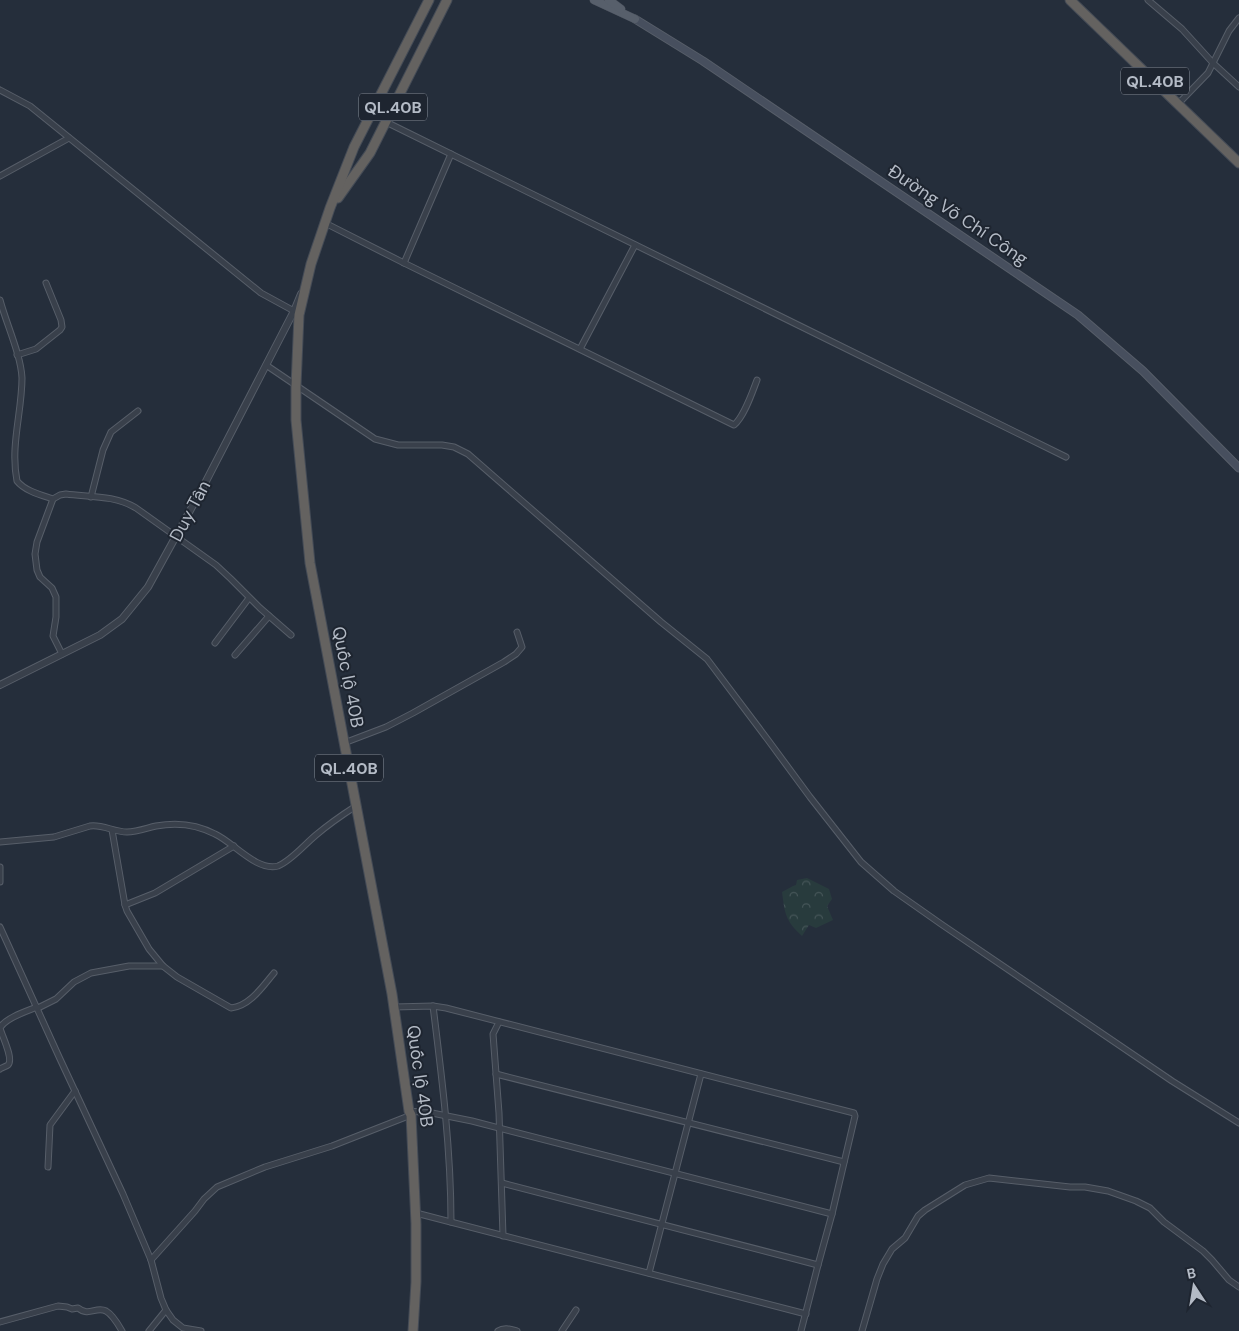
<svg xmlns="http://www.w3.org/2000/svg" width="1239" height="1331" font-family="'DM Sans',sans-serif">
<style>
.forest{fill:url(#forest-crowns)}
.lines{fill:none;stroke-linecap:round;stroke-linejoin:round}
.minor-casing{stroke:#575e69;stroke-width:7}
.tertiary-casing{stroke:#575e69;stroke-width:8}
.secondary-casing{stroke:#575e69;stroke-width:9}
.primary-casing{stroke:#424954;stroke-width:9}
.trunk-casing{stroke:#444b56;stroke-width:11}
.minor{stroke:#39404b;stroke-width:5}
.tertiary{stroke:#39404b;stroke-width:6}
.secondary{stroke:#474f5e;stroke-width:7}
.primary{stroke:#575f6b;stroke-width:8}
.trunk{stroke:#646260;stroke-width:9}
.labels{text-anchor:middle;stroke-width:4;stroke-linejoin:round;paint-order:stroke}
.shield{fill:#1e2530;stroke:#878e99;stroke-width:1}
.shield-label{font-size:16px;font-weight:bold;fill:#b4bbc6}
.street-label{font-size:18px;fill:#b4bbc6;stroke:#1e2530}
</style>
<defs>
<pattern id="forest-crowns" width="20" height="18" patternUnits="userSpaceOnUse" patternTransform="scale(1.25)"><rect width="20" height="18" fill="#283b3d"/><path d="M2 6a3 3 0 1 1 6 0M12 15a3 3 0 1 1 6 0" fill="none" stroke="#455558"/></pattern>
</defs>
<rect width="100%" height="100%" fill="#252e3b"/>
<path class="forest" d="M807 878 829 889 832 899 827 906 833 920 816 928 809 925 802 936C785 920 785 914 782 892L793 886 796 885 797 880Z"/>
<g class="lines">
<g class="minor-casing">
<g id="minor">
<polyline points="1148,0 1182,29 1213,63 1239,87"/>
<polyline points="0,90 30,106 261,293 294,311"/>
<polyline points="1178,104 1208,73 1229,31 1239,18"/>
<polyline points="386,122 1066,457"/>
<polyline points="0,176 69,138"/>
<path d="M325 223 404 263 734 425C744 417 752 393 757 380"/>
<polyline points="404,263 451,154"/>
<path d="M0 300C6 323 21 355 22 378 22 412 10 446 17 481 25 491 41 495 53 499"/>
<polyline points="580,349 635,245"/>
<polyline points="17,355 36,349 60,330 62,327 61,320 46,283"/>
<polyline points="266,365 375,439 398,445 442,445 454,447 468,454 661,622 707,659 768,740 810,797 861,862 894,891 941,924 1172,1081 1239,1123"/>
<polyline points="91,497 103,450 111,432 138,411"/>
<polyline points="215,643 249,598"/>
<path d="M62 654 53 636 56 617V597L52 588 40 577 37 570 35 554 37 542 53 499 60 495 66 494C89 497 115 495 136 508L216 565 231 579 260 608 291 635"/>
<polyline points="235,655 269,616"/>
<polyline points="344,743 386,727 413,713 504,662 516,654 522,647 517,632"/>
<path d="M112 830 125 905 127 911 149 949 163 966 177 977 231 1008C250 1006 263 986 274 973"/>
<path d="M0 842 54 837 90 826C102 824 114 832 127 832 137 832 147 828 156 826 177 822 196 824 215 834 233 842 257 872 278 866 291 861 305 844 316 835 329 824 342 815 356 806"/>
<polyline points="0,867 0,882"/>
<polyline points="125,905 155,893 234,846"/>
<polyline points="0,927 60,1059 123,1194 151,1260 161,1298 166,1310 173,1320 183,1328 201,1331"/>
<path d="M433 1006C442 1078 451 1150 451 1222"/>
<polyline points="394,1007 433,1006 446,1008 854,1113 855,1116 832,1214 818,1265 801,1331"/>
<polyline points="38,1008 56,999 74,982 91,973 129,966 163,966"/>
<polyline points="499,1022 493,1034 499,1113 503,1236"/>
<path d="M0 1069C1 1068 7 1066 8 1065 14 1059 2 1036 0 1028 5 1018 27 1011 37 1007"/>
<polyline points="496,1074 844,1162"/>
<polyline points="409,1111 432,1113 472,1121 832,1214"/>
<polyline points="48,1167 50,1125 75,1091"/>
<polyline points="502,1183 818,1265"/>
<polyline points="416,1213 806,1314"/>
<polyline points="151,1260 195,1211 204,1199 217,1187 265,1167 332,1146 411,1115"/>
<polyline points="649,1273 701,1074"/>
<path d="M0 1322 58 1306 67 1307 72 1309 78 1308C89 1317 96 1306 106 1311 113 1315 118 1324 122 1331"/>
<polyline points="149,1331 166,1310"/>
<path d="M498 1331C504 1327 510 1329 517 1331"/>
<polyline points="562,1331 576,1310"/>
<polyline points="862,1331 877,1279 883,1264 892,1249 905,1238 918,1216 925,1210 965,1185 989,1178 1070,1187 1085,1187 1108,1191 1136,1201 1150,1208 1164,1222 1203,1251 1212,1260 1229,1280 1239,1287"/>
</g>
</g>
<g class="tertiary-casing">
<polyline id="tertiary" points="0,685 100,635 122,619 148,587 203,487 294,311 301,294"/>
</g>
<g class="secondary-casing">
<polyline id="secondary" points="635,19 703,61 1078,315 1143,371 1239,468"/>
</g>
<g class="primary-casing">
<g id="primary">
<polyline points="594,0 635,19"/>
<polyline points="609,0 621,9"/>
</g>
</g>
<g class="trunk-casing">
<g id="trunk">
<polyline points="1070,0 1239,163"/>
<polyline points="338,198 370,153 447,0"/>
<polyline points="413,1331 416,1282 416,1224 411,1115 409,1111 392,994 310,563 296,420 296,386 299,315 311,264 330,208 354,147 429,0"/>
</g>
</g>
<use href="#minor" class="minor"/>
<use href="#tertiary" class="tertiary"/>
<use href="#secondary" class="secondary"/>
<use href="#primary" class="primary"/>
<use href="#trunk" class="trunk"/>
</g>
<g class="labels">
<g class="shield">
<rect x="1121" y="67.5" width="68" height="27" rx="4"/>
<rect x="359" y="93.5" width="68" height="27" rx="4"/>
<rect x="315" y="754.5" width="68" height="27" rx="4"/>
</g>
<g class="shield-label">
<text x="1155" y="87">QL.40B</text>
<text x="393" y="113">QL.40B</text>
<text x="349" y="774">QL.40B</text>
</g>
<g class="street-label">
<text transform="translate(958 215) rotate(34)" y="6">Đường Võ Chí Công</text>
<text transform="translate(190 511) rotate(-62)" y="6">Duy Tân</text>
<text transform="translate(348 677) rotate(79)" y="6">Quốc lộ 40B</text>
<text transform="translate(420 1076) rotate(82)" y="6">Quốc lộ 40B</text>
</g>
</g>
<g transform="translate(1194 1286) rotate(348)" stroke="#1e2530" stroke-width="4" paint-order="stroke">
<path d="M0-4L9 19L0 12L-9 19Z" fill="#b4bbc6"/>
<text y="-8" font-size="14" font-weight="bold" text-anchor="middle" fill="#b4bbc6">B</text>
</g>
</svg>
